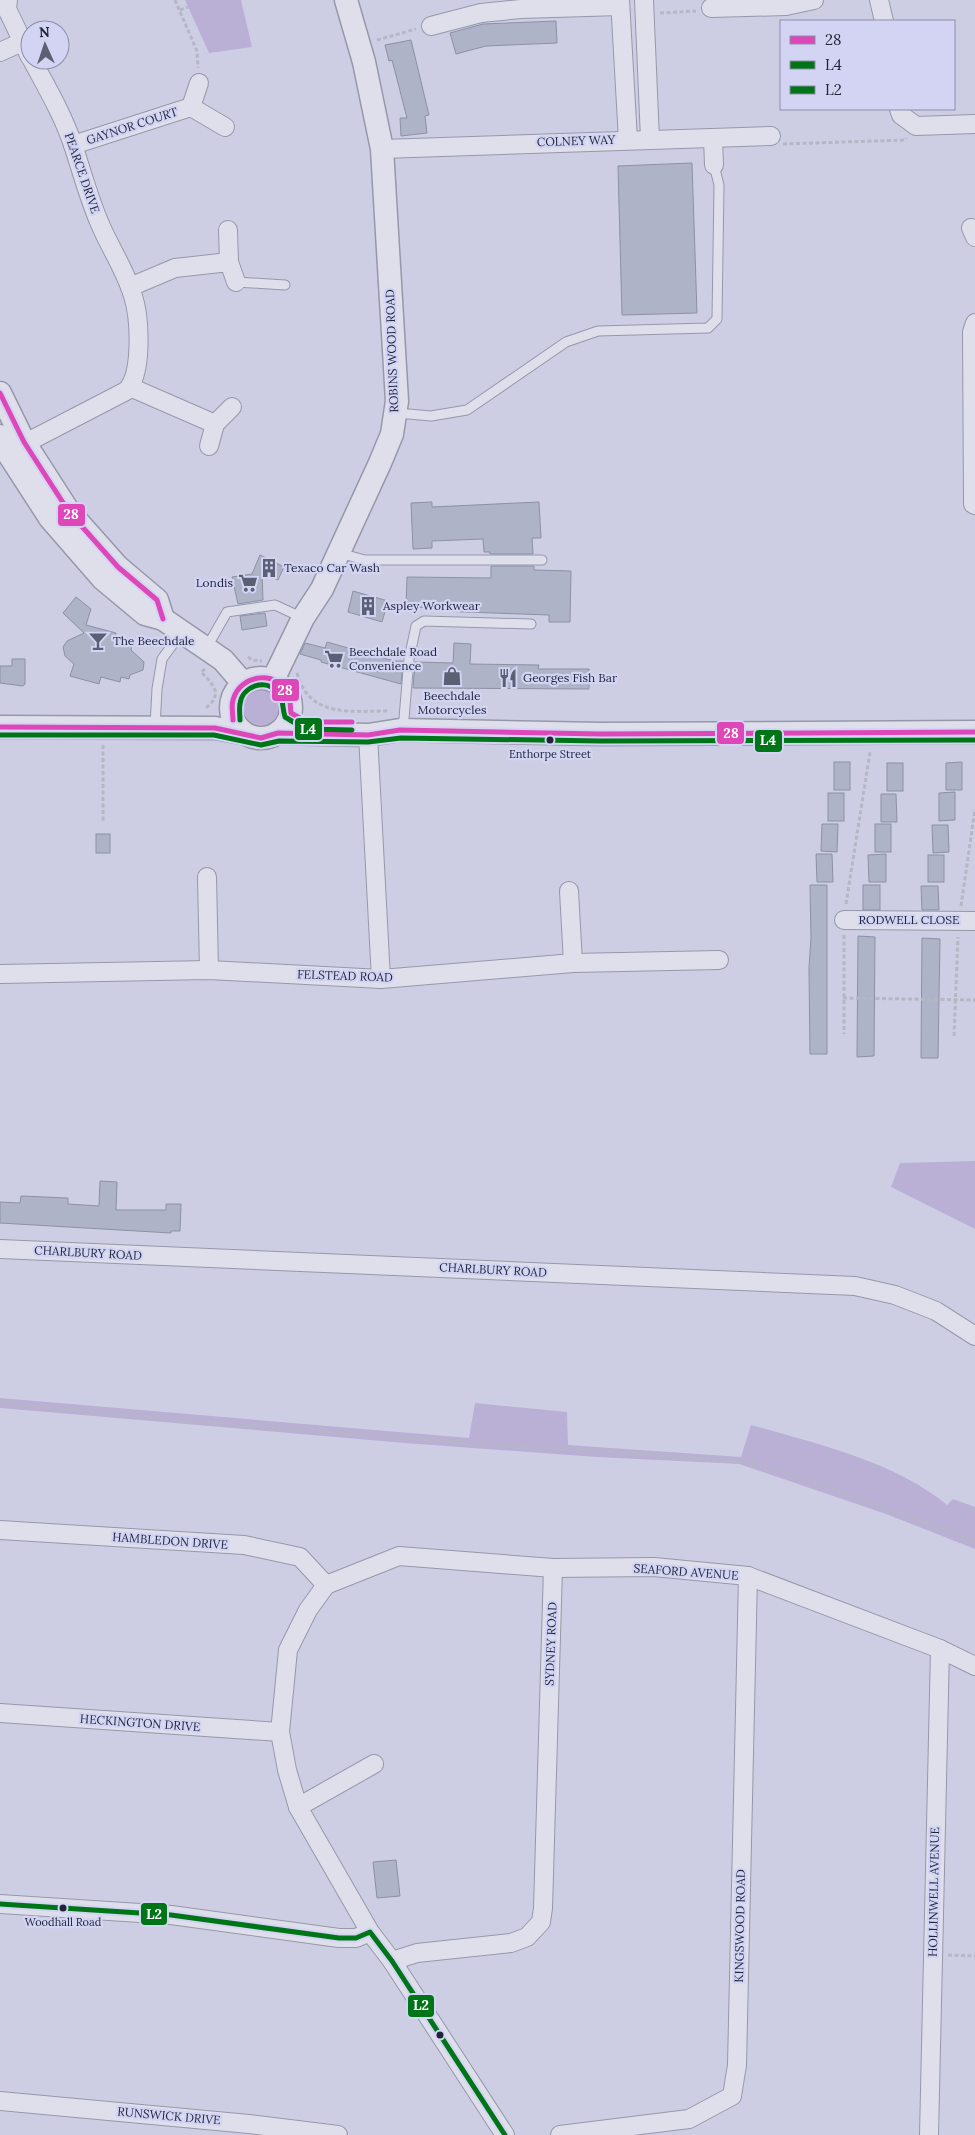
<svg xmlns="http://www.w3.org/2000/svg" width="975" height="2135" font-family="Lora,serif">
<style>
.green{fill:#bab0d6}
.building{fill:#aeb3c7;stroke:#8d91a4}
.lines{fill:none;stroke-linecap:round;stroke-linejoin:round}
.service-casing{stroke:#9698a9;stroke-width:11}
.minor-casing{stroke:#9698a9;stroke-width:20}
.tertiary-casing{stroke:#9698a9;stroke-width:25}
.path{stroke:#b5b7c4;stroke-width:3;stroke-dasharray:4 2.5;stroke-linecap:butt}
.service{stroke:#dfdfec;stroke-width:9}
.minor{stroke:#dfdfec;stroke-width:18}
.tertiary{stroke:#dfdfec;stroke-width:22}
.bus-1-casing{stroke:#d3d4f4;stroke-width:9}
.bus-2-casing{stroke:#d3d4f4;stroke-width:9}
.bus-3-casing{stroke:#d3d4f4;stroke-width:9}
.bus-1{stroke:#dd47b8;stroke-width:5}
.bus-2{stroke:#007517;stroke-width:5}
.bus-3{stroke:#007517;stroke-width:5}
.bus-dot{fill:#1f2537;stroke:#d3d4f4;stroke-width:2}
.labels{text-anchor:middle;stroke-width:4.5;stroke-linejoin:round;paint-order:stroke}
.bus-label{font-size:11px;fill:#1f2537;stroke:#d3d4f4}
.street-label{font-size:12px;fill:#1f2537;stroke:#d3d4f4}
.poi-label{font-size:12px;fill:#1f2537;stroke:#d3d4f4;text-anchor:start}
.line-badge{stroke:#d3d4f4;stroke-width:2}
.badge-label{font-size:14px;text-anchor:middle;font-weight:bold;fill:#fff}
</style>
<rect width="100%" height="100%" fill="#cdcee4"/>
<g class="green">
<polygon points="185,0 241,0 252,47 209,53"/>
<circle cx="261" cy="707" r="18"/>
<polygon points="975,1161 975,1229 891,1187 900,1163"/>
<path d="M0 1398 469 1438 475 1403 567 1412 568 1445 741 1457 751 1425C814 1443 896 1462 947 1505L953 1499 975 1507V1549L886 1514 739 1464 597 1457 405 1443 0 1408Z"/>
</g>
<g class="building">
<polygon points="556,21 557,43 486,46 456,54 450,33 483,24"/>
<polygon points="411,40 429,115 425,116 427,133 401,136 400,118 407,118 392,60 389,61 385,45"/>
<polygon points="692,163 697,313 622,315 618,166"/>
<polygon points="432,502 432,507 539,502 541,538 532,538 533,554 490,554 490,552 484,552 483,539 432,541 432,548 413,549 411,503"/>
<polygon points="260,555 284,567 278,580 262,572 263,600 238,604 232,577 252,574"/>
<polygon points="491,566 534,566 534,570 571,571 570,622 549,622 549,615 436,611 436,608 406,607 407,577 491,578"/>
<polygon points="353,591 388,601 382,622 348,612"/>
<polygon points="76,597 91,609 86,625 116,633 115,641 132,645 131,650 144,662 143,670 130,675 129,679 121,677 120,682 101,677 99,684 70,676 74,664 65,656 63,647 67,641 84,633 63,613"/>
<polygon points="265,613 267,626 242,630 240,616"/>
<polygon points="327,642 394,661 403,661 401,684 321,662 321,660 300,654 305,643 325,648"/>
<polygon points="454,643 471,644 470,664 539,665 538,669 589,669 589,689 413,688 415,662 453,663"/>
<polygon points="12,659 25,659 25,684 23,686 0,683 0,666 12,666"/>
<rect x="834" y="762" width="16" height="28"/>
<polygon points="962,762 962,790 946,790 946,763"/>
<rect x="887" y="763" width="16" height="28"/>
<polygon points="955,792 955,820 939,821 939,793"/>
<rect x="828" y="793" width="16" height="28"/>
<polygon points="881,794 896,794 897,822 881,822"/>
<polygon points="822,824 838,824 837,852 821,851"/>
<rect x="875" y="824" width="16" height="28"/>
<polygon points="932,825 948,825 949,852 933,853"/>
<rect x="96" y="834" width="14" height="19"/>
<polygon points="816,854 832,854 833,882 817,882"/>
<polygon points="886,854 886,882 869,882 868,855"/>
<rect x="928" y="855" width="16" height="27"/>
<polygon points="810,885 827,885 827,1054 810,1054 809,968 811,938"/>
<rect x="863" y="885" width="17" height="25"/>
<polygon points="921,886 938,886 939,910 922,910"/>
<polygon points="858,936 875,937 874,1056 857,1057"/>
<polygon points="922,938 940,939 938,1058 921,1058"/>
<polygon points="100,1181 117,1182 116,1210 166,1210 166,1204 181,1204 180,1231 171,1231 171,1233 0,1223 0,1202 20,1203 21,1196 68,1198 68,1204 99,1206"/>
<polygon points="396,1860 400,1896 377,1898 373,1862"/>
</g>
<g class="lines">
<g class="service-casing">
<g id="service">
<polyline points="236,282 285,285"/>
<polyline points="397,413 431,416 467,410 566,342 598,331 708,328 717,319 719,185 714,165"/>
<polyline points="339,553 365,560 542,560"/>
<polyline points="207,647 227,612 275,605 303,618"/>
<polyline points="155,727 157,689 162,659 181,633"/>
<polyline points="403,730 409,659 416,626 424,621 531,624"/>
</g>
</g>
<g class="minor-casing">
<g id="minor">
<polyline points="8,0 7,9 30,57"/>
<polyline points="620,0 628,140"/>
<polyline points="644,0 650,139"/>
<polyline points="879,0 884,21"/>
<polyline points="711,8 786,6 814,0"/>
<polyline points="431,26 481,13 521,9 620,6"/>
<polyline points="0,52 22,42"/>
<polyline points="191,107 199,83"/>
<polyline points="899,109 901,115 916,126 975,124"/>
<polyline points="713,138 714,165"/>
<polyline points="73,145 191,107 225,127"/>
<polyline points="382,149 771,136"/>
<polyline points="971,228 975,237"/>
<polyline points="228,230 229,262"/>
<polyline points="130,287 175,268 229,262 236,282"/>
<polyline points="975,323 972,332 973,504 975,505"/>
<polyline points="130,387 215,424"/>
<polyline points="209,446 215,424 232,407"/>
<path d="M14 449 126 391C143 375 140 318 133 296 126 271 110 248 100 224 89 199 82 172 73 145 63 115 47 88 32 60"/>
<polyline points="368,735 381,979"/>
<polyline points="207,877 209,970"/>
<polyline points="569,891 573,963"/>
<polyline points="844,920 975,921"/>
<polyline points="0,974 209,970 381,979 573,963 719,960"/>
<polyline points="0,1249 855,1286 895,1295 936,1311 975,1336"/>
<polyline points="0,1530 244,1545 300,1557 326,1585"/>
<polyline points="326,1585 399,1556 553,1568 654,1567 748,1576 940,1649 975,1666"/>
<polyline points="326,1585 308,1610 288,1650 280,1732 287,1770 298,1807 370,1932 392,1961 505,2135"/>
<polyline points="0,1713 280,1732"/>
<polyline points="298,1807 374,1764"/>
<polyline points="0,1904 171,1915 339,1938 356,1938 370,1932"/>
<polyline points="392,1961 417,1953 511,1943 527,1937 541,1922 543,1908 553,1568"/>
<polyline points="0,2101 249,2124 338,2135"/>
<polyline points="560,2135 689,2119 732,2096 737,2065 748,1576"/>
<polyline points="929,2135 940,1649"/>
</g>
</g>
<g class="tertiary-casing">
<g id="tertiary">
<polyline points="0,393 24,442 69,512 118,567 157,600 163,619"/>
<polyline points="0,436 8,453 50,518 103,579 145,614 163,619 223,660 243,683"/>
<circle cx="261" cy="708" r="30"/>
<polyline points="273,680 303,618 322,589 380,463 392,434 397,401 382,149 364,62 346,0"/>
<polyline points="0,727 215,728 243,733"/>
<polyline points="278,733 368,735 400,730 601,734 975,732"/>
</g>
</g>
<g class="path">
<polyline points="175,0 197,51 198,68"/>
<polyline points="180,10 188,7"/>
<polyline points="660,13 696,11"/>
<polyline points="377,40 416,29"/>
<polyline points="783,144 905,140 906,138"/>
<polyline points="248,657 252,660 262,661"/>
<polyline points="205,669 201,672 210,681 216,692 214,700 205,709"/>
<path d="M297 673C309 718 351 711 387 711"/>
<polyline points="103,745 103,822"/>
<polyline points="846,904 870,752"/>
<polyline points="961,906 975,809"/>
<polyline points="844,935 844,1034"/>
<polyline points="843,998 975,1000"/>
<polyline points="954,1036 958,937"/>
<polyline points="0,1403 226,1424 541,1448 596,1450 759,1464 829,1487 975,1541"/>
<polyline points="948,1955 975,1956"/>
</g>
<use href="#service" class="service"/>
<use href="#minor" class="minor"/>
<use href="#tertiary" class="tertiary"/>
<g class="bus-1-casing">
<g id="bus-1">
<polyline points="0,393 24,442 69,512 118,567 157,600 163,619"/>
<path d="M233 720C233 714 231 706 233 700 240 673 280 669 289 697 291 702 290 708 291 713L307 722H352"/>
<polyline points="0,727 215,728 261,738 278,733 368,735 400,730 601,734 975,732"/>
</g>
</g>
<g class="bus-2-casing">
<g id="bus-2">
<path d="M240 720C240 715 239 709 240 704 242 687 264 678 277 691 284 698 282 708 285 717L305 729 352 730"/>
<polyline points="0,735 214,735 261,745 279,741 368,742 401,738 601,741 975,740"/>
</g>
</g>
<g class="bus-3-casing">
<polyline id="bus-3" points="0,1904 171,1915 339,1938 356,1938 370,1932 392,1961 505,2135"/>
</g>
<use href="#bus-1" class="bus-1"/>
<use href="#bus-2" class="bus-2"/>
<use href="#bus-3" class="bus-3"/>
</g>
<defs>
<g id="building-bare" transform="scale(1.5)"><path d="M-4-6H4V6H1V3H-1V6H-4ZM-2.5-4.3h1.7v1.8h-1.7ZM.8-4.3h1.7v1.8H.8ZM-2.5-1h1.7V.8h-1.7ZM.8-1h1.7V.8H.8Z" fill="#5c6074" stroke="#d3d4f4" stroke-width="2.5" paint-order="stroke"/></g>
<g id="supermarket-bare" transform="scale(1.5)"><path d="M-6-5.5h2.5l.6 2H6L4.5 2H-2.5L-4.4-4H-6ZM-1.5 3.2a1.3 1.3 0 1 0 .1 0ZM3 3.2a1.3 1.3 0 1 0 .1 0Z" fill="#5c6074" stroke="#d3d4f4" stroke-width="2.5" paint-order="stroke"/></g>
<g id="bar-bare" transform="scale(1.5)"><path d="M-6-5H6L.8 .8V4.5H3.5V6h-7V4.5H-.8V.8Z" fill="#5c6074" stroke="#d3d4f4" stroke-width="2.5" paint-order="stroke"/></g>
<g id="shop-bare" transform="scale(1.5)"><path d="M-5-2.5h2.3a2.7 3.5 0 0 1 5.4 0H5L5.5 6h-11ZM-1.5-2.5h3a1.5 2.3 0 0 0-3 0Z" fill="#5c6074" stroke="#d3d4f4" stroke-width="2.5" paint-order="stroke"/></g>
<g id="restaurant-bare" transform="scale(1.5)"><path d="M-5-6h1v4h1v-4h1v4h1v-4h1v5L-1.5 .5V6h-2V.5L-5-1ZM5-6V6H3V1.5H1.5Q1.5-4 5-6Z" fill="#5c6074" stroke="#d3d4f4" stroke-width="2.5" paint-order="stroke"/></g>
</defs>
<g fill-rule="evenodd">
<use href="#building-bare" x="269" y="568"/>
<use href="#supermarket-bare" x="248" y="583"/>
<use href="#building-bare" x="368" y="606"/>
<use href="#bar-bare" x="98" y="641"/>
<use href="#supermarket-bare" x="334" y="659"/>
<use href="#shop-bare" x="452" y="676"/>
<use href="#restaurant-bare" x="508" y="678"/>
</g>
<g class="bus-dot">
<circle cx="550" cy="740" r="4.5"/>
<circle cx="63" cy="1908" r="4.5"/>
<circle cx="440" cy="2035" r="4.5"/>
</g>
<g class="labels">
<g class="bus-label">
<text x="550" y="758">Enthorpe Street</text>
<text x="63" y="1926">Woodhall Road</text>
</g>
<g class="street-label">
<text transform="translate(132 126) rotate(-18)" y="4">GAYNOR COURT</text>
<text transform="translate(576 141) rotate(-2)" y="4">COLNEY WAY</text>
<text transform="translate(82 173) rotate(71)" y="4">PEARCE DRIVE</text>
<text transform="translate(392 351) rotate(-92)" y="4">ROBINS WOOD ROAD</text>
<text x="909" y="924">RODWELL CLOSE</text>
<text transform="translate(345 976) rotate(2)" y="4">FELSTEAD ROAD</text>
<text transform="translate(88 1253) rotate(3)" y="4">CHARLBURY ROAD</text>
<text transform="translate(493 1270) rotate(3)" y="4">CHARLBURY ROAD</text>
<text transform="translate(170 1541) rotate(4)" y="4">HAMBLEDON DRIVE</text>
<text transform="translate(686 1572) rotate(4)" y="4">SEAFORD AVENUE</text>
<text transform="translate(551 1644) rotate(-88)" y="4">SYDNEY ROAD</text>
<text transform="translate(140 1723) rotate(4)" y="4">HECKINGTON DRIVE</text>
<text transform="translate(934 1892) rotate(-89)" y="4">HOLLINWELL AVENUE</text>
<text transform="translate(740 1926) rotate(-89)" y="4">KINGSWOOD ROAD</text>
<text transform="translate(169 2116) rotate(5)" y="4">RUNSWICK DRIVE</text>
</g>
<g class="poi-label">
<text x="284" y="572">Texaco Car Wash</text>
<text x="233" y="587" text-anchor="end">Londis</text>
<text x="383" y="610">Aspley Workwear</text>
<text x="113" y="645">The Beechdale</text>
<text x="349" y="656">Beechdale Road<tspan x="349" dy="14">Convenience</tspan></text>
<text x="523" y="682">Georges Fish Bar</text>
<text x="452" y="700" text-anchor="middle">Beechdale<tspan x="452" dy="14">Motorcycles</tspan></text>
</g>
</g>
<g class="line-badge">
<rect x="57" y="503" width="29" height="24" rx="5" fill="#dd47b8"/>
<rect x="271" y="678" width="29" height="24" rx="5" fill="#dd47b8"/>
<rect x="294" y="717" width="29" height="24" rx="5" fill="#007517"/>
<rect x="716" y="721" width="29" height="24" rx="5" fill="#dd47b8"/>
<rect x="754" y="729" width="29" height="24" rx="5" fill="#007517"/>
<rect x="140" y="1902" width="28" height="24" rx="5" fill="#007517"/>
<rect x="407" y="1994" width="28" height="24" rx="5" fill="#007517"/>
</g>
<g class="badge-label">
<text x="71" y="519">28</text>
<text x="285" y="695">28</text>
<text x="308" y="734">L4</text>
<text x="731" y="738">28</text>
<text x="768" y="745">L4</text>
<text x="154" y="1919">L2</text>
<text x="421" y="2010">L2</text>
</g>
<rect x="780" y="20" width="175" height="90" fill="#d3d4f4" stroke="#8b8ea8"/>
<rect x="790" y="36" width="25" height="8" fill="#dd47b8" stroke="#8b8ea8"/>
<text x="825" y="45" font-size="15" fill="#1f2537">28</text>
<rect x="790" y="61" width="25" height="8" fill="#007517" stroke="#8b8ea8"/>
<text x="825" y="70" font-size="15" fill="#1f2537">L4</text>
<rect x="790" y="86" width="25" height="8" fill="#007517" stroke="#8b8ea8"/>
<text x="825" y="95" font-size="15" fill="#1f2537">L2</text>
<g transform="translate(45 45) rotate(357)"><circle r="24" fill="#d3d4f4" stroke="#8b8ea8"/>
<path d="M0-4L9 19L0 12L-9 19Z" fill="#5c6074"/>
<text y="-8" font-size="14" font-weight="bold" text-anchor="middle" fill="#1f2537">N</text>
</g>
</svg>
